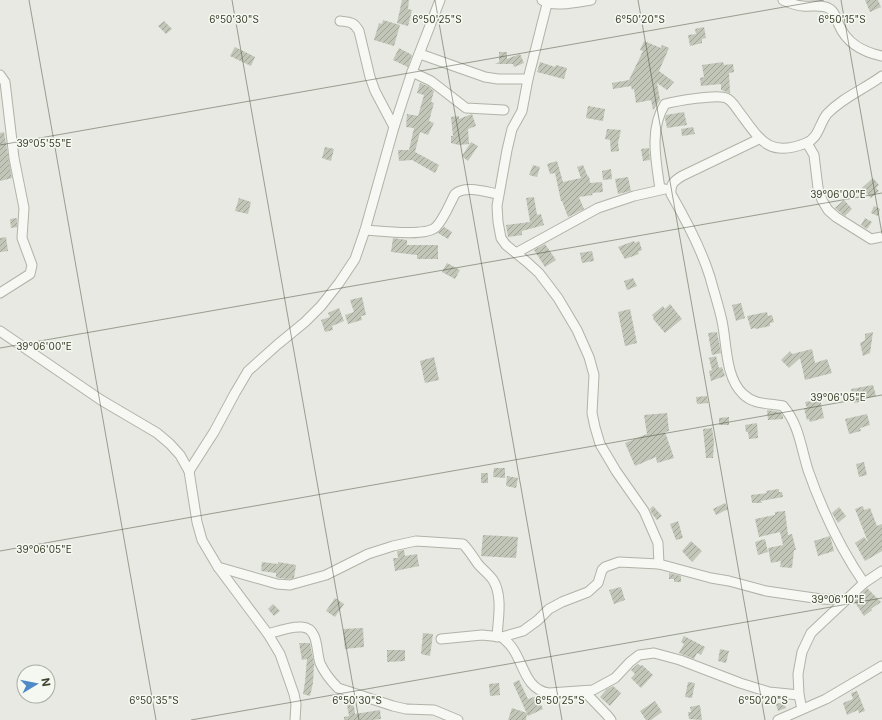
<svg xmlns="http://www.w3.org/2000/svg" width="882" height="720" font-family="Inter,sans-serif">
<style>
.building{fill:url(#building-hatch)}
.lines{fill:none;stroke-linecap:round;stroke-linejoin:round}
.minor-casing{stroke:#b0b3a7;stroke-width:11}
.minor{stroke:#f7f8f4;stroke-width:9}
.ticks{fill:none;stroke:#3a402b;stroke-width:1;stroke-opacity:0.45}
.ticks-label{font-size:10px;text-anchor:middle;fill:#3a402b;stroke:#f5f7f1;stroke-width:3;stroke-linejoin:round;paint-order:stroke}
</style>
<defs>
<pattern id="building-hatch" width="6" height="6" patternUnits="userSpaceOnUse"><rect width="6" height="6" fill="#c2c6b9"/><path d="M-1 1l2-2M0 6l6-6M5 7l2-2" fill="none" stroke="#9fa297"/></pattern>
</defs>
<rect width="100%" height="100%" fill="#e7e9e2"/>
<g class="building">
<polygon points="402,0 409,0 408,9 412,10 408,26 397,23"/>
<polygon points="865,0 878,0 881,7 870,12"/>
<polygon points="383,20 400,25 394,46 374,40 379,23 382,24"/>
<polygon points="164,21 172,29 166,34 158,26"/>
<polygon points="704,27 706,38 702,39 702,43 690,46 688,35 696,34 695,29"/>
<polygon points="644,41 661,48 662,45 669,48 659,71 674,82 667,90 657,83 660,100 653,110 651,100 636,103 634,89 632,90 631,86 613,89 612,83 629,80 643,51 640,50"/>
<polygon points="235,47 255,57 251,66 230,56"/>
<polygon points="399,48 412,55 408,67 393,60"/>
<polygon points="499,52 507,52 507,59 520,54 524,63 514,67 513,64 495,64 499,62"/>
<polygon points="540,62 555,67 556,65 567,68 564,79 537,72"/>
<polygon points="723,62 724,65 733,64 734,72 729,73 730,93 721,90 721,84 701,86 700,78 704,77 702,65"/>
<polygon points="420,83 428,86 434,91 431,102 434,103 429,121 434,123 428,135 420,132 415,152 439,165 435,173 412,160 399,161 398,150 409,150 414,128 406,127 407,114 418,116 424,95 417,93"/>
<polygon points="588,106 605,109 603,121 586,118"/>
<polygon points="684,112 687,125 667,128 665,118 666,115"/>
<polygon points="472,114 476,126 468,129 469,144 459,145 451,143 451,136 453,136 451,117 459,116 459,119"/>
<polygon points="693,127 695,134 682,136 681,129"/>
<polygon points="607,129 621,130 618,143 619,151 611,152 610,140 605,139"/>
<polygon points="4,132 12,178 0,181 0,133"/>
<polygon points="471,142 478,146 468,161 462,156"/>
<polygon points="325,147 334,149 331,161 322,158"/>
<polygon points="649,148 650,160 643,161 641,149"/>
<polygon points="557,161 563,182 581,178 577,167 583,165 588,177 589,176 590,183 602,182 603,192 592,193 593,195 579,197 584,209 568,217 562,201 561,201 555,173 550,174 547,164"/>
<polygon points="533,165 540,167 537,177 529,175"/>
<polygon points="611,169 612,179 603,180 602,171"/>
<polygon points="628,177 631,191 618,194 615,179"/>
<polygon points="873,178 879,185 876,188 879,191 871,198 862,188"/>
<polygon points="534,197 537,215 541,214 544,225 522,231 522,235 508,237 506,225 530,222 526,198"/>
<polygon points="239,198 251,202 248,214 235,211"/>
<polygon points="844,200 852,209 845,216 835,208"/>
<polygon points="874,206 880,209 878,216 871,213"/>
<polygon points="17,218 17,227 11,228 10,219"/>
<polygon points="865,218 872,222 867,229 861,225"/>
<polygon points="444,227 452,232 448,239 438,233"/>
<polygon points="6,237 8,251 0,252 0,238"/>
<polygon points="393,238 407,240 407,245 438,245 438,259 417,259 417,255 391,252"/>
<polygon points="634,241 635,243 639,241 642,250 638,252 639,254 625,259 618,247"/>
<polygon points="545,244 556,260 545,267 534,250"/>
<polygon points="592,251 594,261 582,263 580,253"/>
<polygon points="447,263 460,270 455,279 442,272"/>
<polygon points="633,278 637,286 627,290 624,281"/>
<polygon points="362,297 366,315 361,316 362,320 348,324 345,315 354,312 350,300"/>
<polygon points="741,303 745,318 736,321 732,305"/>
<polygon points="670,304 682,319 665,333 653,319 654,318 652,315 663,306 665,309"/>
<polygon points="339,308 344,321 332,326 333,330 325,332 321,320 330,317 328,313"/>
<polygon points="630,309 637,343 625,346 618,312"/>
<polygon points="767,312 768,316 772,315 774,322 770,323 770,326 756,329 755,328 751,329 747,316"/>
<polygon points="717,332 721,353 712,355 708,333"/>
<polygon points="873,332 870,353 863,356 860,343 865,340 865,334"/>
<polygon points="812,349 815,363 827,359 832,373 805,380 800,358 789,368 781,360 790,351 792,354"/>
<polygon points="716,356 719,368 722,367 725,376 711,381 709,371 712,370 709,358"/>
<polygon points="434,357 439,380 425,383 420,361"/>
<polygon points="873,385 876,396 864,399 864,401 854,403 851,389"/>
<polygon points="707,396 708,403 697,404 696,397"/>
<polygon points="820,399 824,418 810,422 809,419 807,420 804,408 807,408 805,402"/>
<polygon points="767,410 780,412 783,416 783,419 768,420"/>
<polygon points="667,413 669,431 665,432 674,458 657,463 656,457 635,466 625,443 647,434 644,415"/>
<polygon points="867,414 870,425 860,428 861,431 849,434 845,419"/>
<polygon points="729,417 729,425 719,425 719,418"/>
<polygon points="757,423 758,438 749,439 748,432 746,432 745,425"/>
<polygon points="712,428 714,441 713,458 706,458 703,429"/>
<polygon points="864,462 867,475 859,477 856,464"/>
<polygon points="494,468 505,468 505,478 493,477"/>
<rect x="481" y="473" width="7" height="10"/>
<polygon points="507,476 518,478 516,488 506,486"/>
<polygon points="779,489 779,492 782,492 783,497 761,501 762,503 752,503 751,495 767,493 766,491"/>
<polygon points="725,503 728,509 716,515 713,509"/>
<polygon points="653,506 662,516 657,520 652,514 650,509"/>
<polygon points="863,506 864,510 870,508 877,526 882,524 882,551 865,561 855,543 864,537 868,542 855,509"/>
<polygon points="839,507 846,516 838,523 832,513"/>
<polygon points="785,511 788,535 792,534 796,550 794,550 792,568 780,567 781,561 771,563 768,548 783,545 780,532 759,537 755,519 775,515 775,512"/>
<polygon points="678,521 683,538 676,540 670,524"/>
<polygon points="483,535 518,537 516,558 481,556"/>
<polygon points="830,536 834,551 818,556 814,541"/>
<polygon points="765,539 768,552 758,555 755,542"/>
<polygon points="691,541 702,551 692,562 682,551"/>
<polygon points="404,550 405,556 417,554 419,566 395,571 393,558 398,558 397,551"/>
<polygon points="262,562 278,564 278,562 296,565 294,578 289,579 278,578 276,577 276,573 261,571"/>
<polygon points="669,573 681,576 681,582 674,582 674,579 669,579"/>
<polygon points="621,587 625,600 614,604 609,590"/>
<polygon points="867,588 881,602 871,609 872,610 864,616 854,601"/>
<polygon points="335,598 344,604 335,617 326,611"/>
<polygon points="273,604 280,611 274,616 268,609"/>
<polygon points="363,628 364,647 345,649 343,629"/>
<polygon points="423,633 433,634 430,656 421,654"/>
<polygon points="684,636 705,647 701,655 697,653 694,659 679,653 684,644 681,642"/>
<polygon points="299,643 310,643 314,664 313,683 310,696 303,694 305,682 307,659 302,660"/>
<polygon points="720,649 729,651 726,663 718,661"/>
<polygon points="387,650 405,650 405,661 387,662"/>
<polygon points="638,664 641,666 642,665 653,675 641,688 631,678 635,674 631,670"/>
<polygon points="519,680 528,699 537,696 543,709 528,716 513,683"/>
<polygon points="688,682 695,683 692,698 685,697"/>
<polygon points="499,683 500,695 490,696 489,684"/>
<polygon points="613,686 621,693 610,706 600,697 607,689"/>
<polygon points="857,691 865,711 859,713 858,710 847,715 843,703 853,699 851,693"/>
<polygon points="343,696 353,699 355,714 380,710 381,719 372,720 344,720 344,717 349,716 347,705 345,705"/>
<polygon points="655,701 662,712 651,720 646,720 640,711"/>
<polygon points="784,702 786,708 778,711 776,704"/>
<polygon points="700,705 702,720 689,719 688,712 691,712 690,707"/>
<polygon points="512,708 527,713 526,720 508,720"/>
</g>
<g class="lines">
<g class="minor-casing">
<g id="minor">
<path d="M542 0C553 8 578 2 591 0"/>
<path d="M783 0C790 3 796 6 803 6 812 7 823 4 830 9 836 13 836 19 839 25 847 44 863 52 882 56"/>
<polyline points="547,4 528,79 522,111 512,129 507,150 497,206 498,222 501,238 506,245 527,262 539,273 558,298 577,330 589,357 594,375 592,413 595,427 600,444 616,471 644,511 658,543 659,564"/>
<path d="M340 21C350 22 354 22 359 31L370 77 375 91 394 127"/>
<polyline points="420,54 485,77 498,79 528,79"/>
<polyline points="412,72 431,81 466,108 504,110"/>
<polyline points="0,75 5,82 14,158 24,208 22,238 32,265 30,274 0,293"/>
<path d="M759 139 682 176C674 181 670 184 671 194 686 220 701 248 710 277 714 292 719 307 722 321 727 344 725 377 743 394 754 405 769 403 783 406 799 424 801 448 808 470 822 510 840 548 864 583"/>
<polyline points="807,143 814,155 818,188 822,200 828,210 836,217 871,239 882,237"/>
<path d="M660 189C656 161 649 129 665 104 676 101 717 94 726 98 732 100 736 108 740 113 760 140 769 158 806 143 819 138 819 124 827 114 843 97 863 90 882 76"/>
<path d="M365 230C381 231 426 237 436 227 444 219 450 203 455 194 465 185 486 192 498 194"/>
<polyline points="516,253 598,208 634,196 665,189"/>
<polyline points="0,331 101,400 157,433 170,444 180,455 189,471 197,522 202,540 218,567 268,634 280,654 294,694 296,704 295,720"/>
<polyline points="189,471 214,432 235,393 248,371 277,345 305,322 321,306 339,283 355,259 365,230 394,127 412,72 440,0"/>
<path d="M218 567 277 584 290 585 326 575 368 554 393 546 416 541 463 544C469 550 473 557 478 564 482 569 489 574 493 580 503 596 498 619 497 637"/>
<path d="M268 634C278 631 291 626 302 627 319 628 316 652 320 663 324 672 331 681 338 688L393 706 406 709 434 710 458 720"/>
<path d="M502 637C506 641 510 644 513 649 524 665 526 690 549 693L593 690 615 678 630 662 639 655 654 653 680 660 740 683 769 692 799 695"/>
<polyline points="441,639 482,635 502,637 523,631 538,620 549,609 562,602 588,592 598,583 602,570 605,567 619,562 659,564 711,578 729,581 766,591 821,599 846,600"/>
<polyline points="584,691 607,715 611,720"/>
<polyline points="802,709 799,695 798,674 802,652 811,633 864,583 882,571"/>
<polyline points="778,720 826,699 882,666"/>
</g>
</g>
<use href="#minor" class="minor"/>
</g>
<path class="ticks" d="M29 0 156 720M232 0 359 720M435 0 562 720M638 0 765 720M841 0 882 234M0 145 824 0M0 348 882 193M0 551 882 395M191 720 882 598"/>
<g class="ticks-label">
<text x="234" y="23">6°50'30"S</text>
<text x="437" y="23">6°50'25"S</text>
<text x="640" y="23">6°50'20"S</text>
<text x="842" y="23">6°50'15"S</text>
<text x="44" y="147">39°05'55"E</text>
<text x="838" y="198">39°06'00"E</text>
<text x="44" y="350">39°06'00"E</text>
<text x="838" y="401">39°06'05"E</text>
<text x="44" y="553">39°06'05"E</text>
<text x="838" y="603">39°06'10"E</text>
<text x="154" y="704">6°50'35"S</text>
<text x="357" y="704">6°50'30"S</text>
<text x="560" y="704">6°50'25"S</text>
<text x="763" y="704">6°50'20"S</text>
</g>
<g transform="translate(36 684) rotate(80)"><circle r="19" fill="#f5f7f1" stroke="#aaaea2"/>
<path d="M0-3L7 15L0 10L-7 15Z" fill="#4e8ac7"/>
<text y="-6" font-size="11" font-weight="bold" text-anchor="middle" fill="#3a402b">N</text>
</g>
</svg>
